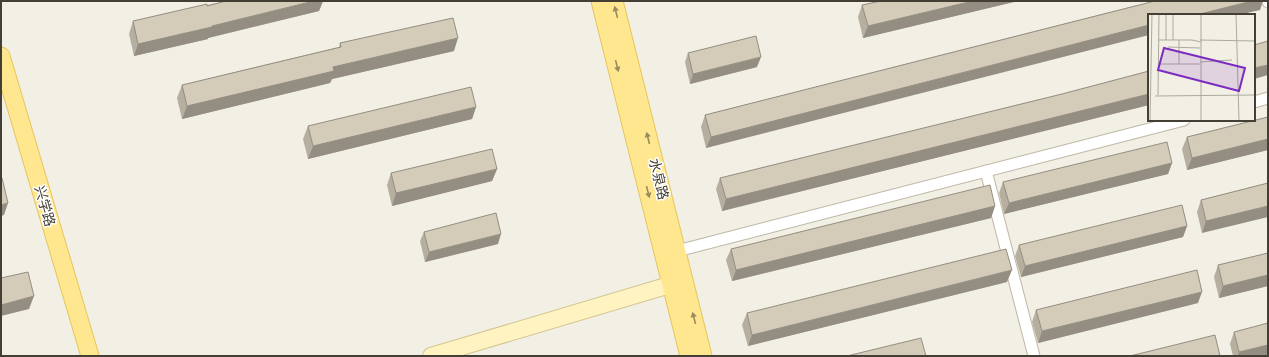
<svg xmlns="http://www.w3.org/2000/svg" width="1269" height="357" font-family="Commissioner,'Noto Sans SC',sans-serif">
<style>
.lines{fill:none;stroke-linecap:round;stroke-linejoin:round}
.street-casing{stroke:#beb7a6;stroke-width:13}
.secondary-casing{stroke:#d4c692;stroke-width:18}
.primary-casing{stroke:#e6c65e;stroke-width:19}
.street{stroke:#fff;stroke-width:11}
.secondary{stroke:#fff4c1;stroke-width:16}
.primary{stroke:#ffe790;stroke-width:17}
.wall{fill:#b6af9f}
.shaded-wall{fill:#948e82}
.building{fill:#d4cbb9;stroke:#948e82}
.oneway{fill:#988b5d}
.labels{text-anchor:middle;stroke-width:3;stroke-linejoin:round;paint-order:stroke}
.street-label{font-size:14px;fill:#443f34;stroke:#fff}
.inset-road{fill:none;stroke:#aca99e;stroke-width:1}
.view{fill:#7b2cbf;fill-opacity:0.15;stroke:#7b2cbf;stroke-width:2}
.inset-edge{fill:none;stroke:#443f34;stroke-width:2}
</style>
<rect width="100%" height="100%" fill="#f2efe4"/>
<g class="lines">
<g class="street-casing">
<g id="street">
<polyline points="1268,1 1268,2"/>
<polyline points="1254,102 1268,98"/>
<polyline points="986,171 1034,356"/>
<polyline points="677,251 1184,120"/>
</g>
</g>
<g class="secondary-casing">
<polyline id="secondary" points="431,356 683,281"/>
</g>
<g class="primary-casing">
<g id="primary">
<polyline points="600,1 689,356"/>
<polyline points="614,1 703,356"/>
<polyline points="1,56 90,356"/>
</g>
</g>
<use href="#street" class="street"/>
<use href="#secondary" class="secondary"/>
<use href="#primary" class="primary"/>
</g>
<g class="wall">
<polygon points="226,1 323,1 319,11 208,38 208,39 134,56 129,34 133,21"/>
<polygon points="881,1 1018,1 863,38 858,17 862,5"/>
<polygon points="1138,5 1260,10 1149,15 706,148 701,127 705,115"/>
<polygon points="340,43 454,51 332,79 330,83 182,119 177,98 182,85 339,47"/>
<polygon points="688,53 757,67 690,84 685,62"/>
<polygon points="1149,71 1149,105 722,211 716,189 720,178 1062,94"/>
<polygon points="476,107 472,119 308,159 303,139 308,126"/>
<polygon points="1268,117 1268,150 1187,170 1182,149 1187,137"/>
<polygon points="1172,163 1168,174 1004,214 999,193 1003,182"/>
<polygon points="497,169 492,181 392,206 387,185 391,173"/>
<polygon points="1268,183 1202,233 1197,212 1201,200"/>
<polygon points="995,206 991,218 732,281 726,260 731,249"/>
<polygon points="1187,226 1183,237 1021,277 1015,256 1019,245"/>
<polygon points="424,232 498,244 425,262 420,241"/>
<polygon points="1268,253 1268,286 1219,298 1214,277 1218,265"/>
<polygon points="1007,282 748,346 742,325 747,313"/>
<polygon points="1198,303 1038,343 1032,322 1036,310"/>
<polygon points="1234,332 1268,356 1233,356 1230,344"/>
</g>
<g class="shaded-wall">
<polygon points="314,1 323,1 319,11 208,38 208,39 134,56 138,44"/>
<polygon points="973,1 1018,1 863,38 868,26"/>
<polygon points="1252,1 1263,1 1260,10 1238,15 1196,15"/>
<polygon points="1149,25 1149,35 706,148 711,137"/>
<polygon points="458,38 454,51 332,79 330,83 182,119 187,106 333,67"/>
<polygon points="761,57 757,67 690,84 693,74"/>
<polygon points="1268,65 1268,75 1254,79 1254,68"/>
<polygon points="1149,94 1149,105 722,211 726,199"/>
<polygon points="476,107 472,119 308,159 313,146"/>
<polygon points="1268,139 1268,150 1187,170 1192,158"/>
<polygon points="1172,163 1168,174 1004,214 1009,203"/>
<polygon points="497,169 492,181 392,206 396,193"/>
<polygon points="8,203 4,215 1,216 1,205"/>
<polygon points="995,206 991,218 732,281 736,270"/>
<polygon points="1268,206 1268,217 1202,233 1206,221"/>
<polygon points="1187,226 1183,237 1021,277 1025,266"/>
<polygon points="501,234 498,244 425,262 429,252"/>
<polygon points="1012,270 1007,282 748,346 752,335"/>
<polygon points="1268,275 1268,286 1219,298 1223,286"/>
<polygon points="1202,292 1198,303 1038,343 1042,331"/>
<polygon points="34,296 29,309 1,316 1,305"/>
<polygon points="1268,345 1268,356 1238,356 1239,352"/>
</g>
<g class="building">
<polygon points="226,1 314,1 212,26 212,27 138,44 133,21 207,4 207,6"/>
<polygon points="881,1 973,1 868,26 862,5"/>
<polygon points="1155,1 1252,1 1196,15 1149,15 1149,25 711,137 705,115"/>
<polygon points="453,18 458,38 333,67 334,71 187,106 182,85 341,47 340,43"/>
<polygon points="756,36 761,57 693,74 688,53"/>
<polygon points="1268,41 1268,65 1254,68 1254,45"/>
<polygon points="1149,71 1149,94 726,199 720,178 1062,94"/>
<polygon points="471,87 476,107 313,146 308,126"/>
<polygon points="1268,117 1268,139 1192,158 1187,137"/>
<polygon points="1167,142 1172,163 1009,203 1003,182"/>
<polygon points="492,149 497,169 396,193 391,173"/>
<polygon points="2,178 8,203 1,205 1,179"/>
<polygon points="1268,183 1268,206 1206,221 1201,200"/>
<polygon points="990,185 995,206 736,270 731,249"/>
<polygon points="1182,205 1187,226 1025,266 1019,245"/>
<polygon points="496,213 501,234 429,252 424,232"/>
<polygon points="1006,249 1012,270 752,335 747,313"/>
<polygon points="1268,253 1268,275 1223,286 1218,265"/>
<polygon points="1197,270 1202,292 1042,331 1036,310"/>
<polygon points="28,272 34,296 1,305 1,278"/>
<polygon points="1268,323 1268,345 1239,352 1234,332"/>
<polygon points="1215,335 1220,356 1130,356"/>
<polygon points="921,338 926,356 847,356"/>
</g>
<defs><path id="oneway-solid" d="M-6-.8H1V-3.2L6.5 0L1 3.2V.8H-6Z"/></defs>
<g class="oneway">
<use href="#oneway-solid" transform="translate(616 12) rotate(-104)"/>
<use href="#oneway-solid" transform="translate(617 66) rotate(76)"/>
<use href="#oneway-solid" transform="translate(648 138) rotate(-104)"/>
<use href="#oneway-solid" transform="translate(648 192) rotate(76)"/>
<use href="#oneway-solid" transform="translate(694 318) rotate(-104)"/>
</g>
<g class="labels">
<g class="street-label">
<text transform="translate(659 179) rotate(76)" y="5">水泉路</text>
<text transform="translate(45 206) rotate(74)" y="5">兴学路</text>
</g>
</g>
<g transform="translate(1148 14)">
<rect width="107" height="107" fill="#f2efe4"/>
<path class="inset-road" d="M18 0V26M25 0V26M53 0V107M88 0 91 107M10 26H44L53 28M31 26V50M52 26 107 27M20 33 52 34M52 48 84 46M11 50H52M10 81 11 0M7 82 107 81M2 107 4 0"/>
<path class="view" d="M16 34 97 54 91 77 10 56Z"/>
<rect width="107" height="107" class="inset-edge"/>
</g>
<rect width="1269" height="357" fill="none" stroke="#443f34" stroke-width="4"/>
</svg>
